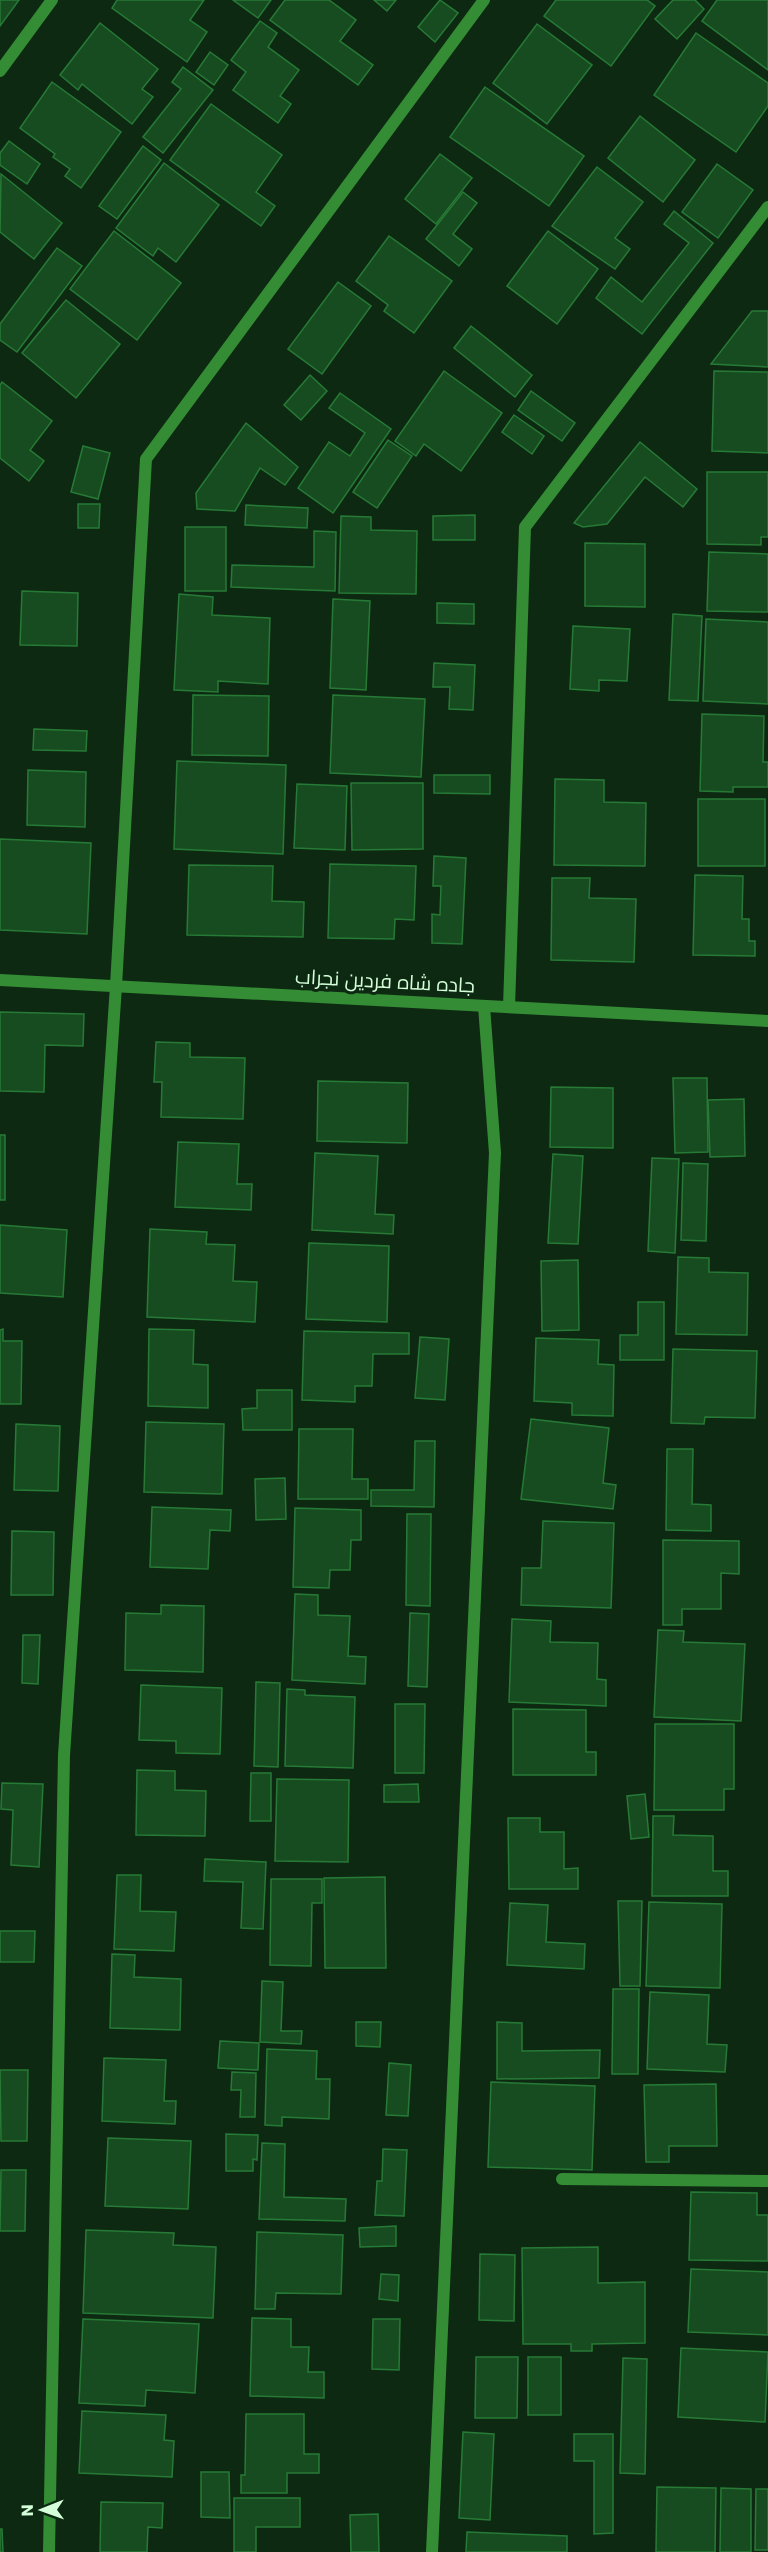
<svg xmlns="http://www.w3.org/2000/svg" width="768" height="2552" font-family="Poppins,Cairo,sans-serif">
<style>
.building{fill:#174c21;stroke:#277a36;stroke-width:1.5}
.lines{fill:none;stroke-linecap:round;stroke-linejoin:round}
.street{stroke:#348d35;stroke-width:12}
.labels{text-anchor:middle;stroke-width:6;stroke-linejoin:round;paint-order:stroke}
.street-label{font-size:20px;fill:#d5ffd9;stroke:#0d2912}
</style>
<rect width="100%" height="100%" fill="#0d2912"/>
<g class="building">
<polygon points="0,0 19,0 0,26"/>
<polygon points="117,0 204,0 190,20 207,32 187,62 112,8"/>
<polygon points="233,0 271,0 258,18"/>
<polygon points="285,0 329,0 356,20 340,41 373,65 358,85 270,20"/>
<polygon points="374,0 396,0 387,11"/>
<polygon points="440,0 458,13 435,42 418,27"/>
<polygon points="556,0 647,0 655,6 611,66 544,16"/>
<polygon points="673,0 695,0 704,9 677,39 655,19"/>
<polygon points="717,0 768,0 768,70 702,21"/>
<polygon points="260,21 277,33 268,47 299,70 280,96 291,104 278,123 233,90 246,72 231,60"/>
<polygon points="100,23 158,69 142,89 153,97 132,124 82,84 78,90 60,75"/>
<polygon points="537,24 592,65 547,124 493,83"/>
<polygon points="696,33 768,83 768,106 736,152 654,95"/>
<polygon points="210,52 228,65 214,85 196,72"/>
<polygon points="183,67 213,90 163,153 143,137 181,89 172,82"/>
<polygon points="52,82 121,132 81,188 65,176 70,169 53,157 55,154 20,128"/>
<polygon points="485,87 584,156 549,206 450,137"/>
<polygon points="211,104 282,155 256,192 275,206 261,226 170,160"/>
<polygon points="640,116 695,160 663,202 608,158"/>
<polygon points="9,141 40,164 27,184 0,165 0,153"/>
<polygon points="143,146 161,160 117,219 99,206"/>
<polygon points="440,154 472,178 436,224 405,199"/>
<polygon points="164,163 219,205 176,262 158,248 153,256 116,228"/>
<polygon points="717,164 753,190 718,238 682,212"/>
<polygon points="597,167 643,202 615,238 630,249 615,269 552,226"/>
<polygon points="1,174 62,223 34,259 0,232"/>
<polygon points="463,192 477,203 453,234 472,249 459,266 426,239"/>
<polygon points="674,211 713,243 642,334 596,298 611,277 642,302 689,243 664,224"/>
<polygon points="114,231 181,283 137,340 70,289"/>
<polygon points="548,231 598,269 557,324 507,286"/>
<polygon points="389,236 452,281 414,333 384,311 388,305 356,281"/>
<polygon points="57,248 82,266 17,352 0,340 0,324"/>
<polygon points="338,282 371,306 322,374 288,349"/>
<polygon points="66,300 120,344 76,398 22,353"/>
<polygon points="752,311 768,311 768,367 711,364"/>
<polygon points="471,326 532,375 515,397 454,348"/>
<polygon points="444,371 502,413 461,471 424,444 416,456 395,441"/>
<polygon points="714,371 768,372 768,453 712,451"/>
<polygon points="310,375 327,391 301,420 284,405"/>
<polygon points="2,382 52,421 30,450 44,461 29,481 0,458 0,385"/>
<polygon points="531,391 575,423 562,441 518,410"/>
<polygon points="340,393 391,429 333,513 298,488 329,442 350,456 365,433 329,408"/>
<polygon points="514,415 544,436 532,454 502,432"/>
<polygon points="246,423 298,467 285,485 260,468 235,511 197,509 196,493"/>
<polygon points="388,440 412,456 377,508 353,492"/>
<polygon points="640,442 697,489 683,507 645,477 607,524 583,527 574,523"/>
<polygon points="83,446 110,453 98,499 71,492"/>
<polygon points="707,472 768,472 768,537 761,537 761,545 707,544"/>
<polygon points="78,504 100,504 99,528 78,528"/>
<polygon points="246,505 308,508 307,528 245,525"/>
<polygon points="475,515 475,540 433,540 433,516"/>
<polygon points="341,516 371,517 371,530 417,531 416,594 339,593"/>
<rect x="185" y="527" width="41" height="64"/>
<polygon points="314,531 336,532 335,591 231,587 232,565 314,567"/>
<polygon points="585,543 645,544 645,607 585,606"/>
<polygon points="709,552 768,554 768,612 707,611"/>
<polygon points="22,591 78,593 77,646 20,645"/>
<polygon points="179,594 213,597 212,615 270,618 268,684 218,681 218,692 174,690"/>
<polygon points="333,599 370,601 366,690 330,688"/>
<polygon points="437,603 474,604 474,624 437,623"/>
<polygon points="673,614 702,616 698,701 669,700"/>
<polygon points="706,619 768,622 768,704 703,701"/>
<polygon points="573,626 630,629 627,681 599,680 599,691 570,689"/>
<polygon points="434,663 475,665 473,710 449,709 450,687 433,687"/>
<polygon points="193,695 269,696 268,756 192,755"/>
<polygon points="333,695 425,699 421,777 330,773"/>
<polygon points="702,714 764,716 763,762 768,762 768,787 733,787 733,792 700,791"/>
<polygon points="34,729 87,731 86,751 33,750"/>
<polygon points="177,761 286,765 283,854 174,849"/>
<polygon points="28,770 86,772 85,827 27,825"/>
<polygon points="434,775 490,775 490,794 434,793"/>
<polygon points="555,779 604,780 604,802 646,803 645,866 554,865"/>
<polygon points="351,783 423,783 423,849 352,850"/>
<polygon points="297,784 347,786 345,850 294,848"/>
<rect x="698" y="799" width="67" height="67"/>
<polygon points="0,839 91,843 87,934 0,930"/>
<polygon points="434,856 466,858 462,944 432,943 432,914 440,915 441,886 433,886"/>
<polygon points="330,864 416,866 414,920 395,919 394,939 328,938"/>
<polygon points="189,865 273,866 272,901 304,902 303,937 187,935"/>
<polygon points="695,875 743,876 742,919 749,919 749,941 755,941 755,956 693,955"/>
<polygon points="552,878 590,878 589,898 636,899 634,962 551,960"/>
<polygon points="0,1012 84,1014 83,1046 45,1045 44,1092 0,1091"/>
<polygon points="156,1042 190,1043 190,1057 245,1058 243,1119 161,1117 162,1082 154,1082"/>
<polygon points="673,1078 707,1078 708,1152 675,1153"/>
<polygon points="318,1081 408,1083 407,1143 317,1141"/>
<polygon points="551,1087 613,1088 613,1148 550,1147"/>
<polygon points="744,1099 745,1156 710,1157 708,1100"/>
<rect x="0" y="1135" width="5" height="65"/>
<polygon points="178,1142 239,1144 237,1184 252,1184 251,1210 175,1207"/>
<polygon points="315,1153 378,1156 375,1214 394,1215 393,1234 312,1230"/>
<polygon points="553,1154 583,1156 578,1244 548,1243"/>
<polygon points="652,1158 679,1159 675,1253 648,1251"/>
<polygon points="683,1163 708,1164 706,1241 681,1240"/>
<polygon points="0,1225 67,1230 63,1297 0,1293"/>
<polygon points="150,1229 207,1232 206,1244 235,1245 233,1281 257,1282 255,1322 147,1317"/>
<polygon points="309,1243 389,1246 387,1322 306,1319"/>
<polygon points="678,1257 709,1258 709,1272 748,1273 747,1335 676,1334"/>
<polygon points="578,1260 579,1330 542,1331 541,1261"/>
<polygon points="638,1302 664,1302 664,1360 620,1360 620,1335 638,1335"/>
<polygon points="3,1329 3,1341 22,1341 21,1404 0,1404 0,1330"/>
<polygon points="149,1329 194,1330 193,1364 208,1365 208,1408 148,1406"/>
<polygon points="304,1331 409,1333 409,1354 373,1354 372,1386 355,1386 355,1402 302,1400"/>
<polygon points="420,1337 449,1339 445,1400 415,1398"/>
<polygon points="536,1338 599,1340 598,1364 614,1365 613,1416 572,1415 572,1403 534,1401"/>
<polygon points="673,1349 757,1351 755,1418 705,1417 704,1424 671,1423"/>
<polygon points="257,1390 292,1390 292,1430 243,1430 242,1409 257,1408"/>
<polygon points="531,1419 609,1428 603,1483 616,1485 613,1509 521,1499"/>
<polygon points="146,1422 224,1424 222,1494 144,1492"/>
<polygon points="16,1424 60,1426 58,1491 14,1490"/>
<polygon points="299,1429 353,1429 352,1479 368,1479 368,1499 298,1499"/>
<polygon points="415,1441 435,1441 434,1507 371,1506 371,1490 414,1490"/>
<polygon points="667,1449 693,1449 692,1504 711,1505 711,1531 666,1530"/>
<polygon points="285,1478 286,1519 256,1520 255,1479"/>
<polygon points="152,1507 231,1510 230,1531 210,1530 208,1569 150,1567"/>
<polygon points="295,1508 361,1510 361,1540 351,1540 350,1570 330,1570 329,1588 293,1587"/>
<polygon points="407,1514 431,1514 430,1606 406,1605"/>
<polygon points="543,1521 614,1523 611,1608 521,1605 522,1568 541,1568"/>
<polygon points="12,1531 54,1532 53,1595 11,1595"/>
<polygon points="663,1540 739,1541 739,1574 721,1573 721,1609 682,1609 682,1625 663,1625"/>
<polygon points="295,1594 318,1595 318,1615 350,1616 348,1656 366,1657 365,1684 292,1680"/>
<polygon points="161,1605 204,1606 203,1672 125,1670 126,1613 161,1614"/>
<polygon points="410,1613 429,1614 427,1687 408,1686"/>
<polygon points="512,1619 551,1621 550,1642 598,1643 597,1679 606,1680 606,1706 509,1702"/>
<polygon points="658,1630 684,1631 683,1642 745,1644 741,1721 654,1717"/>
<polygon points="23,1635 40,1635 38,1684 22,1683"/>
<polygon points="256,1682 280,1683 278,1767 254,1766"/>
<polygon points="141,1685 222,1688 220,1754 176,1753 176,1741 139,1740"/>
<polygon points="287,1689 305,1690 305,1695 355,1697 353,1768 285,1766"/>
<polygon points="395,1704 425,1704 424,1773 395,1773"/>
<polygon points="513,1709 586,1710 586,1752 596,1752 596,1775 513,1775"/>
<polygon points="655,1724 734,1724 734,1789 724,1789 724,1810 654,1810"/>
<polygon points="137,1770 175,1771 175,1790 206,1791 205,1836 136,1835"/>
<polygon points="251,1773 271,1773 271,1821 250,1821"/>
<polygon points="277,1779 349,1780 348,1862 275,1861"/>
<polygon points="2,1783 43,1784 39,1867 11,1865 13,1810 1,1809"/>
<polygon points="418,1784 419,1802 384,1802 384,1785"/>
<polygon points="645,1794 649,1837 631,1839 627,1796"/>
<polygon points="653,1816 674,1816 673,1835 713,1836 713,1871 728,1871 728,1896 652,1896"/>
<polygon points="508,1818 540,1818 540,1832 564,1832 564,1869 578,1868 578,1889 509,1889"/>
<polygon points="205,1859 266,1862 263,1929 241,1928 243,1882 204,1881"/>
<polygon points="117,1875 141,1875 140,1911 176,1912 174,1951 114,1949"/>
<polygon points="385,1877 386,1968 325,1968 324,1878"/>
<polygon points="271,1879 322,1879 322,1903 312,1903 311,1966 270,1965"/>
<polygon points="618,1901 642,1901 640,1986 620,1986"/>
<polygon points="649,1902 722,1904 720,1988 646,1986"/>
<polygon points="510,1903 548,1905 546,1942 585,1944 584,1969 507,1965"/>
<polygon points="0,1931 35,1931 34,1962 0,1962"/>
<polygon points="112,1954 135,1955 134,1977 181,1979 180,2030 110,2028"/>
<polygon points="262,1981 283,1982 281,2031 302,2031 301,2044 260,2042"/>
<polygon points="613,1989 639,1989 638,2074 612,2074"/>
<polygon points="650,1992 709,1995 707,2044 727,2045 725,2072 647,2069"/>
<polygon points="356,2022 381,2022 380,2047 356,2046"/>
<polygon points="497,2022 522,2023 522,2051 600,2050 599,2078 497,2079"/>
<polygon points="220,2041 259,2043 258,2070 218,2068"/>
<polygon points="267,2049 317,2051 316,2079 330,2079 329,2119 282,2117 282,2126 265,2125"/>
<polygon points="104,2058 166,2060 164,2101 176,2101 175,2124 102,2121"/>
<polygon points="389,2063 411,2065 408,2116 386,2115"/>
<polygon points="0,2070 28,2070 27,2141 1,2141"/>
<polygon points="232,2072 256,2073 255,2117 240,2117 241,2090 231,2090"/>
<polygon points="491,2082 595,2086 592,2170 488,2167"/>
<polygon points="716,2084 717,2146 669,2146 669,2162 646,2162 644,2085"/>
<polygon points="226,2134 258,2135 257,2160 253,2159 253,2171 226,2171"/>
<polygon points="108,2138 191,2141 188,2209 105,2206"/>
<polygon points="262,2143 285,2144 284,2197 346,2199 345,2221 259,2219"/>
<polygon points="383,2149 407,2150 404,2216 375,2215 377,2181 382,2181"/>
<polygon points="1,2170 26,2170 25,2231 0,2231"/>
<polygon points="691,2192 757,2193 757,2215 768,2215 768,2261 689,2260"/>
<polygon points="396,2226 396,2246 360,2247 359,2228"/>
<polygon points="86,2230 174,2233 173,2245 216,2247 213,2318 83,2313"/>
<polygon points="257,2232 343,2235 341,2294 276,2293 275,2309 255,2309"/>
<polygon points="598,2247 598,2283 645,2282 645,2343 592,2344 592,2351 571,2351 571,2344 523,2344 522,2248"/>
<polygon points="480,2254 515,2255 514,2321 479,2320"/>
<polygon points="691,2269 768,2272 768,2335 688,2332"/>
<polygon points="381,2274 399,2275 398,2301 379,2299"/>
<polygon points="252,2318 291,2319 291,2347 309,2347 308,2372 324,2372 324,2398 250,2396"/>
<polygon points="83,2319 199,2324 195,2393 146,2390 145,2406 79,2403"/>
<polygon points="373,2319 400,2319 399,2370 372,2369"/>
<polygon points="681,2348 768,2352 765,2422 678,2417"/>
<polygon points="476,2357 518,2357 517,2418 475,2418"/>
<rect x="528" y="2357" width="33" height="58"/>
<polygon points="623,2358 647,2359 645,2474 620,2473"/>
<polygon points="82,2411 166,2415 164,2440 174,2441 172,2477 79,2473"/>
<polygon points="246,2414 304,2414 304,2454 319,2454 319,2473 287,2473 287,2493 241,2493 241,2475 245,2475"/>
<polygon points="463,2432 494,2434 490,2520 459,2518"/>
<polygon points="574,2434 613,2434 613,2533 594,2534 594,2461 574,2461"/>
<polygon points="201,2472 229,2472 230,2518 201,2517"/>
<polygon points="657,2487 716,2488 715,2552 656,2552"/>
<polygon points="721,2488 751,2489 751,2552 720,2552"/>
<polygon points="756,2489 768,2489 768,2550 755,2550"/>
<polygon points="234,2498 300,2498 300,2527 256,2527 256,2552 234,2552"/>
<polygon points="101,2502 163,2503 162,2528 148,2527 147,2552 100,2552"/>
<polygon points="378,2514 379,2552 351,2552 350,2515"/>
<polygon points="0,2529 2,2529 3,2552 0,2552"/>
<polygon points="467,2532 567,2536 567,2552 466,2552"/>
</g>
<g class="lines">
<g class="street">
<polyline points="0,71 52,0"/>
<polyline points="0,980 768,1021"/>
<polyline points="509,1007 525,527 768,207"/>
<polyline points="562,2179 768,2181"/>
<polyline points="49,2552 64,1755 116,986 146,459 484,0"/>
<polyline points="432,2552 495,1153 484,1006"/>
</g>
</g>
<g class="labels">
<g class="street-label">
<text transform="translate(385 981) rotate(3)" y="7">جاده شاه فردین نجراب</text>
</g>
</g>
<g transform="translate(42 2510) rotate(269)" stroke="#0d2912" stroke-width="4.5" paint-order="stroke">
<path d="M0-4.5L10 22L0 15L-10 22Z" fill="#d5ffd9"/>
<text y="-9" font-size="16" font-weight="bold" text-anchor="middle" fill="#d5ffd9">N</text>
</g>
</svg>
